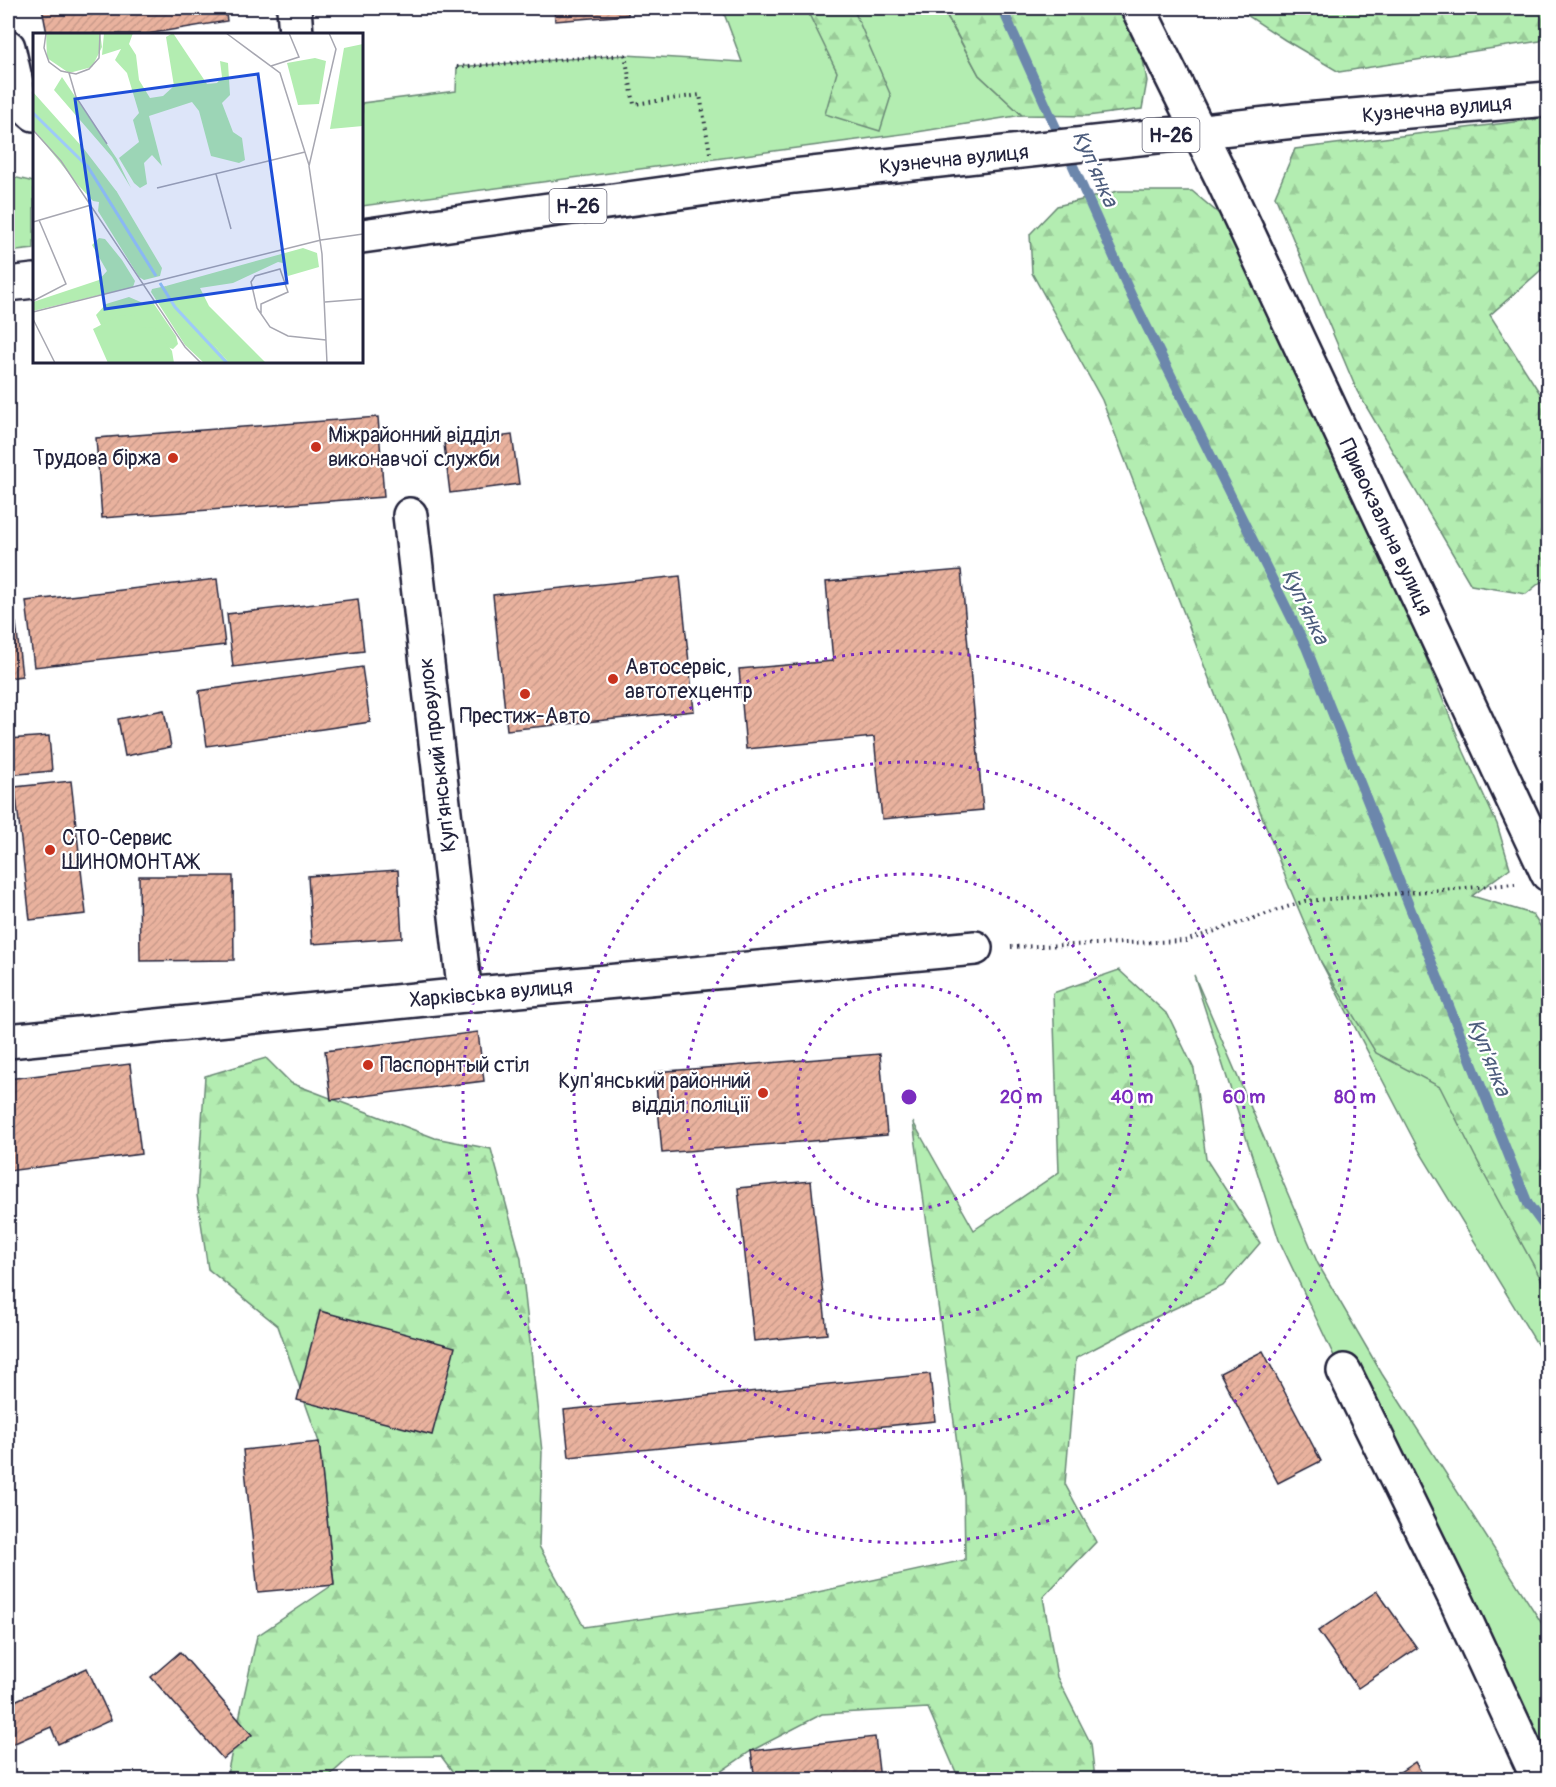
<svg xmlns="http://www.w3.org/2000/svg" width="1556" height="1787" font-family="Pangolin,sans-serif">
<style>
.grass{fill:#b3edb1;stroke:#6a8876;stroke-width:1.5}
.forest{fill:url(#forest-firs);stroke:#6a8876;stroke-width:1.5}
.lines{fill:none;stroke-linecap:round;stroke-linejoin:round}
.stream{stroke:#6c87ac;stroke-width:10}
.building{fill:url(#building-hatch);stroke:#22223b;stroke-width:1.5}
.minor-casing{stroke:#22223b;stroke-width:38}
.major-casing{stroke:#22223b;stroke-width:38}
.path{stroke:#22223b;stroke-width:4;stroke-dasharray:1.5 4.5;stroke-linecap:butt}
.minor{stroke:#fff;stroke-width:33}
.major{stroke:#fff;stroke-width:33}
.ring{fill:none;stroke:#7b2cbf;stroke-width:3;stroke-dasharray:3 6}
.poi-dot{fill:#c8321e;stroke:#fff;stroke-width:2}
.labels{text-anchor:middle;stroke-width:4.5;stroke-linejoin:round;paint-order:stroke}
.shield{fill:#fff;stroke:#646476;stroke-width:1.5}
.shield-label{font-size:20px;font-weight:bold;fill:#22223b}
.street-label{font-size:21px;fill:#22223b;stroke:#fff}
.poi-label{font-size:21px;fill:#22223b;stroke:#fff;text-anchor:start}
.water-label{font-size:22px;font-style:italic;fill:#4d5d7d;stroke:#fff}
.inset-river{fill:none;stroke:#9ecaf8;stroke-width:3}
.inset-road{fill:none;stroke:#a7a7b1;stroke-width:1.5}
.view{fill:#1d4ed8;fill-opacity:0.15;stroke:#1d4ed8;stroke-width:3}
.inset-edge{fill:none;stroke:#22223b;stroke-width:3}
.centre{fill:#7b2cbf;stroke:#fff;stroke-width:3}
.ring-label{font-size:18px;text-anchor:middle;font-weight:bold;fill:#7b2cbf;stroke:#fff;stroke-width:4.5;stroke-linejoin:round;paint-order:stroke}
</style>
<defs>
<pattern id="forest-firs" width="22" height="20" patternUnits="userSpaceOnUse" patternTransform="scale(1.5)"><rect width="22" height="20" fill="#b3edb1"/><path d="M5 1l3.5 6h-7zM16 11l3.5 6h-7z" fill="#9acb99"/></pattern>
<pattern id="building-hatch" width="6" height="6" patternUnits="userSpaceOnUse" patternTransform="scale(1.5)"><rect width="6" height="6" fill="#e9b29e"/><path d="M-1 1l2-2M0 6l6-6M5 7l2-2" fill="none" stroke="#c89989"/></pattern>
</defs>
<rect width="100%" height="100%" fill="#fff"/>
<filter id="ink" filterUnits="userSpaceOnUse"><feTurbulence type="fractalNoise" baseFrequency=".0167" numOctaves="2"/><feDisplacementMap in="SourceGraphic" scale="12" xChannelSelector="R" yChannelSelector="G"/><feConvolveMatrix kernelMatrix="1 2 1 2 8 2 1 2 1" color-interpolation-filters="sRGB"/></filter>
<g filter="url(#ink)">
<g class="grass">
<polygon points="722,8 942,8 979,75 1022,115 917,132 362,206 362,103 456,91 457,67 625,55 742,62"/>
<polygon points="8,155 13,177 34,182 34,249 8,252"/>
<polygon points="1321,962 1489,965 1548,1036 1548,1362 1420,1152"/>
<polygon points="1194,975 1318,1264 1382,1374 1548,1633 1548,1779 1423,1544 1279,1240"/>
</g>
<g class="forest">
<polygon points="806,8 853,8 891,96 880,131 825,114 837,72"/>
<polygon points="943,8 1125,8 1139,38 1147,81 1142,109 1087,116 1022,115 979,75"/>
<polygon points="1236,8 1548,8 1548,33 1540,41 1339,72 1285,40"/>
<polygon points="1548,118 1548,264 1490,315 1548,406 1548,576 1526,594 1471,585 1357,391 1275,196 1295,149"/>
<polygon points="1118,191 1192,191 1237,229 1348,464 1464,752 1497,824 1510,868 1472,896 1532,914 1548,937 1548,1292 1485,1176 1440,1087 1376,1053 1321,962 1288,884 1102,400 1032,273 1030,234 1057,206"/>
<polygon points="1119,970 1168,1015 1194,1069 1206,1159 1260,1243 1223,1286 1141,1324 1076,1358 1065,1484 1096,1542 1043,1597 1057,1677 1091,1744 1095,1779 959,1779 928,1708 822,1714 751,1751 713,1777 713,1779 458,1779 441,1756 350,1757 326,1779 226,1779 257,1636 334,1584 319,1442 278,1326 208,1269 197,1195 205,1076 266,1058 291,1083 435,1138 491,1149 521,1259 542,1452 539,1546 584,1627 795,1597 965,1560 964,1495 913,1122 974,1230 1059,1172 1053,993"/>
</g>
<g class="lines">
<polyline class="stream" points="1002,8 1132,297 1306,647 1528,1204 1548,1231"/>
</g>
<g class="building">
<polygon points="42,8 225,8 227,21 147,34 47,34"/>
<polygon points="554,8 628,8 628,15 555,21"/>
<polygon points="378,417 384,497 102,518 96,438"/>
<polygon points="512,435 519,484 450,493 444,444"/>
<polygon points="961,570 983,810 882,819 874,737 746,749 739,669 833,661 826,582"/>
<polygon points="680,576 694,711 507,730 493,595"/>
<polygon points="217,579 225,645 34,667 26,601"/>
<polygon points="358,599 364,651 233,667 227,614"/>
<polygon points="1548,613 1548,652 1541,615"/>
<polygon points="16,623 22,676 8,678 8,624"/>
<polygon points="362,667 370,722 207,746 199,691"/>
<polygon points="164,710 171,747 125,756 118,719"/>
<polygon points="49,736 52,771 8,775 8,739"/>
<polygon points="71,781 86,914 30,920 15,787"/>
<polygon points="398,870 402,938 312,944 308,876"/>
<polygon points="139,876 233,876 234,960 140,961"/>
<polygon points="478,1032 484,1081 331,1100 325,1051"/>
<polygon points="880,1054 887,1135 662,1153 655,1072"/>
<polygon points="130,1064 141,1154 8,1171 8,1079"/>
<polygon points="811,1181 827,1334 754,1341 738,1188"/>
<polygon points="320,1311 455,1347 432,1435 297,1400"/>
<polygon points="1263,1351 1321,1461 1278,1483 1220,1373"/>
<polygon points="930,1374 935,1421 569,1457 564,1410"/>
<polygon points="319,1442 334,1585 258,1592 243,1450"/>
<polygon points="1377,1591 1417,1648 1358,1688 1318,1631"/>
<polygon points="180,1652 252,1735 223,1759 151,1677"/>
<polygon points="87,1668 111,1720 58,1744 51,1727 8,1746 8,1704"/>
<polygon points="875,1737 880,1780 755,1780 751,1751"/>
<polygon points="1415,1762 1426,1780 1388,1780"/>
</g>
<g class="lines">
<g class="minor-casing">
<g id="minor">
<polyline points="294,8 296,34"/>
<polyline points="1138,8 1223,180 1548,874"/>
<polyline points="8,47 20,101 34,114"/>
<polyline points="410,515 465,995"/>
<polyline points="8,1041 465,995 975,948"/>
<polyline points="1344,1371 1457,1602 1539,1780"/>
</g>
</g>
<g class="major-casing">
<g id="major">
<polyline points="362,236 794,176 1294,121 1548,99"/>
<polyline points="8,284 34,281"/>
</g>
</g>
<g class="path">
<polyline points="457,67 625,55 634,104 700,95 710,153"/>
<polyline points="1011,947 1185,941 1305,901 1515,884"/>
</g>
<use href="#minor" class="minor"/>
<use href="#major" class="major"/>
</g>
</g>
<g class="ring">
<circle cx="909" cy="1097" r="112"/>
<circle cx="909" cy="1097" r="223"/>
<circle cx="909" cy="1097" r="335"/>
<circle cx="909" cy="1097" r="446"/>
</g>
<g class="poi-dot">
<circle cx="316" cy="447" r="6"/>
<circle cx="173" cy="458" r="6"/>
<circle cx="613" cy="679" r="6"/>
<circle cx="525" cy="694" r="6"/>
<circle cx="50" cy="850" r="6"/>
<circle cx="368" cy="1065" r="6"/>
<circle cx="763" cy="1093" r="6"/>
</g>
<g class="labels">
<g class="shield">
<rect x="1142.5" y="118" width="57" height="34" rx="4.5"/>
<rect x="549.5" y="189" width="57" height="34" rx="4.5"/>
</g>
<g class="shield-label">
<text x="1171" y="142">Н-26</text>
<text x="578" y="213">Н-26</text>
</g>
<g class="street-label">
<text transform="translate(1437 109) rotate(-5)" y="7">Кузнечна вулиця</text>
<text transform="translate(954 159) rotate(-6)" y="7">Кузнечна вулиця</text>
<text transform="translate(1386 527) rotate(65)" y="7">Привокзальна вулиця</text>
<text transform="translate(437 755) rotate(-97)" y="7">Куп'янський провулок</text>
<text transform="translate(491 993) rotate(-5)" y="7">Харківська вулиця</text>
</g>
<g class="poi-label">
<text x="328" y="442">Міжрайонний відділ<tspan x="328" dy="24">виконавчої служби</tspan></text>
<text x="161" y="465" text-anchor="end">Трудова біржа</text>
<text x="625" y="674">Автосервіс,<tspan x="625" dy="24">автотехцентр</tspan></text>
<text x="525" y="723" text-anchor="middle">Престиж-Авто</text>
<text x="62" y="845">СТО-Сервис<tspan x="62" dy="24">ШИНОМОНТАЖ</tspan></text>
<text x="380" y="1072">Паспорнтый стіл</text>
<text x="751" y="1088" text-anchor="end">Куп'янський районний<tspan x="751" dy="24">відділ поліції</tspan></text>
</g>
<g class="water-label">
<text transform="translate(1096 168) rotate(66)" y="8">Куп'янка</text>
<text transform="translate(1306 606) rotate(64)" y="8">Куп'янка</text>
<text transform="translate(1490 1057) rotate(68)" y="8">Куп'янка</text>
</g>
</g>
<g transform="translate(33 33)">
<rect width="330" height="330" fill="#fff"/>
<path d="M13 0H67L69 14 59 34 36 40 14 25ZM29 44 84 126 98 155 79 124 21 57ZM0 59 51 116 84 159 64 161 0 87ZM270 215 284 220 286 234 255 243 250 230 245 229 200 250 167 255 176 273 233 330H196L133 253Z" fill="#b3edb1"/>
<path d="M71 0H100L96 11 103 22 106 47 117 65 130 63 141 53 133 4 140 0 174 51 184 50 189 44 187 28 195 30 197 62 189 70 200 99 209 105 212 127 206 130 178 123 166 78 159 69 116 83 129 133 119 122 111 130 114 151 107 155 101 150 86 125 106 109 100 87 106 80 94 40 82 27 88 16 69 22ZM0 75 42 110 67 146 84 159 129 235 127 243 111 247 106 244 65 178 66 169 60 168 45 152 0 96ZM66 205 72 206 89 227 102 248 100 254 0 278V269L66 247 74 238 59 212ZM149 249 156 250 155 255 174 280 196 298 202 306 199 310 172 287ZM133 253 138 257 196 330H171L152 312 118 259 119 256ZM96 264 110 270 119 268 143 303 145 311 140 316 68 292 63 282 73 271Z" fill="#b3edb1"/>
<path d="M101 282 107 294 122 295 139 318 141 330H75L60 296 85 283Z" fill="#b3edb1"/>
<path d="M330 11V93L297 96 311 15ZM282 25 293 28 286 71 265 72 254 30Z" fill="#b3edb1"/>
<path class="inset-river" d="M0 80 55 134 123 243M127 250 142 274 194 330"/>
<path class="inset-road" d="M13 0 11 15 16 29 28 38 43 41 56 36 66 25 67 0M193 0 247 40 276 132M238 33 266 24 256 0M36 40 43 64 74 111M0 97 28 128 152 314 168 330M183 141 198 196M124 155 272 119M0 189 58 172M0 268 33 251 6 187M292 269 330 266M0 279 288 207 330 201M228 280V271L255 259 247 236 222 243 218 249 224 275 237 294 255 303 293 307M0 286 22 330M294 330 289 221 276 133 303 16 296 0"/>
<path class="view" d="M225 41 254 250 72 276 42 66Z"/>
<rect width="330" height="330" class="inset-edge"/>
</g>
<circle cx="909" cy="1097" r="9" class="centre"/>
<g class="ring-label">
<text x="1021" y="1103">20 m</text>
<text x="1132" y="1103">40 m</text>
<text x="1244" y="1103">60 m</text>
<text x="1355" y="1103">80 m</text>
</g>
<rect width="1556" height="1787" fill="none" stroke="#fff" stroke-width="30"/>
<rect x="15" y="15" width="1526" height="1757" fill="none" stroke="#22223b" stroke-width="2" filter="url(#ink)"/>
</svg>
